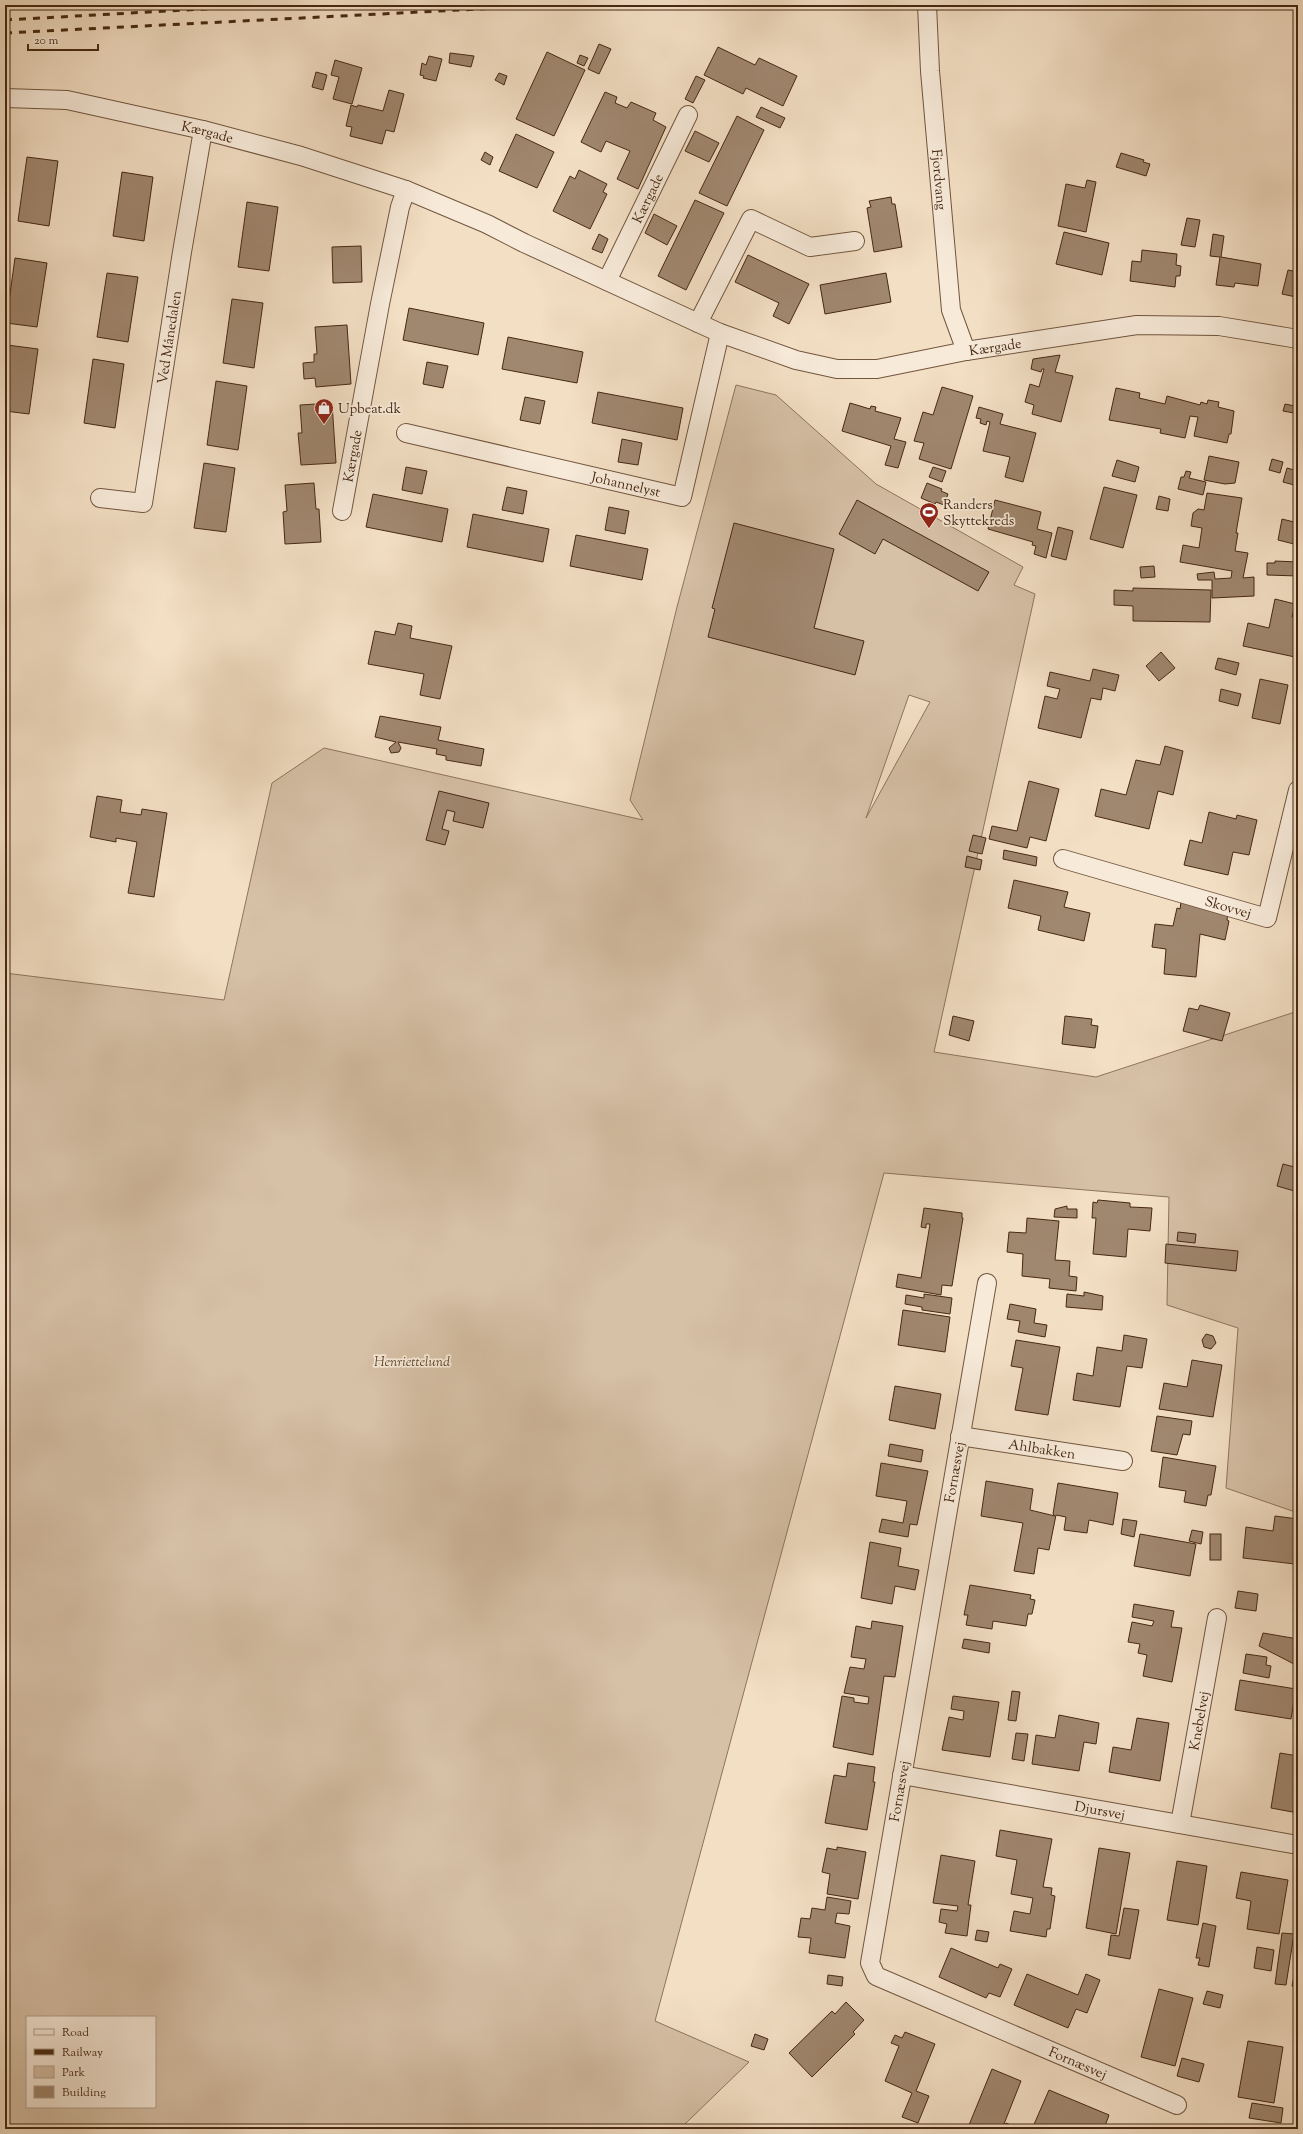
<svg xmlns="http://www.w3.org/2000/svg" width="1303" height="2134" font-family="'Sorts Mill Goudy',serif">
<style>
.green{fill:#d6c0a6;stroke:#8e745c;fill-rule:evenodd}
.building{fill:#a0876f;stroke:#472813}
.lines{fill:none;stroke-linecap:round;stroke-linejoin:round}
.street-casing{stroke:#72563f;stroke-width:20}
.street{stroke:#f7ead9;stroke-width:18}
.rail{stroke:#472813;stroke-width:3;stroke-dasharray:7 7;stroke-linecap:butt}
.labels{text-anchor:middle;stroke-width:3.5;stroke-linejoin:round;paint-order:stroke}
.street-label{font-size:14px;fill:#472813;stroke:#f7ead9}
.poi-label{font-size:14px;fill:#472813;stroke:#f7ead9;text-anchor:start}
.park-label{font-size:14px;font-style:italic;fill:#644630;stroke:#f7ead9}
</style>
<rect width="100%" height="100%" fill="#f3dfc4"/>
<filter id="stains"><feTurbulence type="fractalNoise" baseFrequency=".005" numOctaves="4"/><feColorMatrix values="0 0 0 0 .2 0 0 0 0 .09 0 0 0 0 .02 0 0 0 .5 -.17"/></filter>
<radialGradient id="worn" r=".72"><stop offset=".6" stop-color="#630" stop-opacity="0"/><stop offset="1" stop-color="#630" stop-opacity=".3"/></radialGradient>
<path class="green" d="M736 385 776 395 876 484 1023 567 1014 585 1035 594 934 1052 1096 1077 1298 1011V1513L1226 1488 1238 1328 1167 1305 1169 1197 884 1173 655 2021 749 2062 685 2124 683 2129H5V973L224 1000 272 783 324 748 643 820 630 800 677 607ZM909 695 930 702 866 818ZM27 2017H155V2107H27Z"/>
<g class="building">
<polygon points="599,44 611,49 599,74 588,69"/>
<polygon points="718,47 755,65 759,58 797,76 783,106 746,88 743,94 704,75"/>
<polygon points="547,52 585,70 554,136 516,119"/>
<polygon points="450,53 474,56 471,67 449,63"/>
<polygon points="580,55 588,58 584,66 577,63"/>
<polygon points="429,56 442,59 436,81 423,78 424,76 420,75 422,63 426,65"/>
<polygon points="335,60 362,68 352,104 333,99 339,77 331,75"/>
<polygon points="316,72 327,75 323,90 312,87"/>
<polygon points="499,73 507,76 504,85 495,80"/>
<polygon points="696,76 705,80 693,103 685,99"/>
<polygon points="389,90 404,94 394,132 386,130 382,144 350,136 352,127 346,126 351,105 357,107 358,105 383,111"/>
<polygon points="605,92 617,97 615,103 627,108 631,102 656,113 653,120 666,127 638,189 617,179 630,151 606,141 601,152 581,142"/>
<polygon points="761,107 785,118 780,128 756,117"/>
<polygon points="737,116 764,130 727,206 699,193"/>
<polygon points="695,131 719,143 709,162 685,151"/>
<polygon points="516,134 554,152 537,188 499,171"/>
<polygon points="485,152 493,157 490,165 481,160"/>
<polygon points="1121,153 1144,160 1143,162 1150,164 1146,176 1116,167"/>
<polygon points="27,157 58,161 49,226 18,221"/>
<polygon points="579,170 607,184 603,192 607,194 590,229 553,211 570,176 575,179"/>
<polygon points="122,172 153,177 144,241 113,236"/>
<polygon points="1087,180 1096,182 1086,232 1058,226 1066,184 1085,188"/>
<polygon points="891,197 892,204 895,204 902,247 874,252 867,208 871,207 869,201"/>
<polygon points="695,200 724,213 686,290 658,276"/>
<polygon points="247,202 278,207 269,271 238,267"/>
<polygon points="654,214 677,226 667,245 645,233"/>
<polygon points="1187,218 1200,220 1195,247 1181,245"/>
<polygon points="1064,232 1109,243 1102,275 1056,264"/>
<polygon points="599,234 608,239 602,253 592,249"/>
<polygon points="1213,234 1224,236 1221,257 1261,264 1258,286 1235,283 1234,287 1216,285 1220,257 1210,256"/>
<polygon points="361,246 362,282 333,283 332,247"/>
<polygon points="1142,250 1177,254 1176,265 1181,266 1180,276 1176,276 1175,287 1130,281 1132,261 1141,262"/>
<polygon points="748,255 809,284 789,324 773,316 779,303 735,282"/>
<polygon points="15,258 47,263 37,327 6,323"/>
<polygon points="1288,270 1298,272 1296,297 1282,294"/>
<polygon points="107,273 138,277 128,342 97,337"/>
<polygon points="886,273 891,302 825,314 820,285"/>
<polygon points="232,299 263,303 254,368 223,363"/>
<polygon points="409,308 484,323 478,355 403,340"/>
<polygon points="347,325 351,384 316,387 315,378 304,379 303,363 314,362 314,354 317,354 315,327"/>
<polygon points="508,337 583,352 577,383 502,369"/>
<polygon points="7,345 38,349 29,414 5,411 5,359"/>
<polygon points="1060,355 1055,372 1073,376 1061,422 1032,414 1034,405 1025,402 1030,384 1039,387 1044,369 1042,369 1041,372 1031,369 1033,359"/>
<polygon points="93,359 124,364 115,428 84,423"/>
<polygon points="427,362 448,366 443,388 423,384"/>
<polygon points="216,381 247,386 238,450 207,445"/>
<polygon points="942,387 973,396 951,469 919,459 924,443 914,441 923,412 933,415"/>
<polygon points="1116,388 1140,393 1139,398 1165,404 1167,396 1200,405 1201,402 1207,404 1208,400 1219,402 1218,407 1234,411 1231,434 1229,434 1227,443 1194,436 1198,417 1190,416 1185,438 1160,433 1161,429 1109,420"/>
<polygon points="598,392 683,408 677,440 592,423"/>
<polygon points="1298,392 1298,412 1294,411 1294,413 1283,411 1285,404 1295,406"/>
<polygon points="525,397 545,401 540,424 520,420"/>
<polygon points="332,403 336,463 301,465 298,433 302,433 300,405"/>
<polygon points="850,403 870,409 871,406 876,407 875,411 901,418 894,439 906,442 898,468 885,465 891,446 842,431"/>
<polygon points="979,407 1003,414 1000,424 1036,433 1023,482 1005,477 1010,457 983,451 990,422 987,421 986,425 980,423 981,419 976,418"/>
<polygon points="622,439 642,443 638,465 618,462"/>
<polygon points="1209,456 1239,462 1235,483 1225,484 1204,480"/>
<polygon points="1272,459 1283,462 1280,473 1269,470"/>
<polygon points="1117,460 1139,467 1135,482 1112,476"/>
<polygon points="204,463 235,468 226,532 194,528"/>
<polygon points="406,467 427,471 422,494 402,490"/>
<polygon points="933,467 946,471 942,482 929,477"/>
<polygon points="1287,468 1298,471 1298,486 1283,482"/>
<polygon points="1186,471 1191,472 1189,478 1206,482 1203,495 1178,489 1181,477 1184,477"/>
<polygon points="314,483 316,509 319,509 321,542 285,544 283,512 287,511 285,485"/>
<polygon points="927,483 942,489 941,491 948,494 944,505 936,502 935,504 921,498"/>
<polygon points="507,487 527,491 523,514 502,510"/>
<polygon points="1104,487 1137,495 1123,548 1090,539"/>
<polygon points="1207,493 1242,498 1236,533 1238,533 1235,551 1248,553 1243,578 1254,577 1254,596 1212,598 1212,580 1198,580 1197,574 1214,572 1215,579 1231,578 1232,571 1180,562 1183,545 1199,548 1202,528 1191,526 1193,513 1198,509 1204,510"/>
<polygon points="373,494 448,509 442,542 366,527"/>
<polygon points="1159,496 1170,499 1168,511 1156,509"/>
<polygon points="857,500 989,572 978,591 883,539 875,554 839,534"/>
<polygon points="995,500 1041,512 1037,529 1052,533 1046,558 1034,554 1036,546 1032,545 1033,542 988,529"/>
<polygon points="609,507 629,511 625,534 605,530"/>
<polygon points="473,514 549,529 543,562 467,547"/>
<polygon points="1282,519 1298,523 1298,545 1278,540"/>
<polygon points="734,523 834,549 814,628 864,641 855,675 708,637 715,609 712,608"/>
<polygon points="1058,527 1073,531 1066,560 1051,556"/>
<polygon points="576,535 648,549 642,580 570,566"/>
<polygon points="1275,561 1298,562 1298,576 1267,575 1267,563 1275,563"/>
<polygon points="1154,566 1155,577 1141,578 1140,567"/>
<polygon points="1133,588 1211,590 1210,622 1133,621 1133,606 1114,605 1114,590 1133,591"/>
<polygon points="1275,599 1295,604 1292,617 1298,618 1298,645 1295,657 1243,646 1248,623 1269,628"/>
<polygon points="398,623 412,626 410,638 452,646 440,699 420,695 424,674 368,664 375,631 395,635"/>
<polygon points="1161,652 1175,668 1159,681 1146,666"/>
<polygon points="1218,658 1239,663 1236,675 1215,669"/>
<polygon points="1093,669 1119,675 1115,691 1103,688 1101,700 1091,698 1081,738 1038,728 1045,696 1057,699 1060,689 1047,686 1050,672 1090,681"/>
<polygon points="1260,679 1288,685 1280,724 1252,718"/>
<polygon points="1221,689 1241,694 1238,706 1219,701"/>
<polygon points="380,716 441,727 438,740 484,749 481,766 446,760 446,756 436,754 437,749 398,742 401,748 399,752 391,753 389,748 396,742 375,737"/>
<polygon points="1165,746 1183,751 1173,795 1158,791 1149,829 1095,816 1101,789 1126,795 1136,760 1160,765"/>
<polygon points="1029,781 1059,789 1046,841 1030,837 1027,848 989,839 992,826 1017,831"/>
<polygon points="439,791 489,803 483,828 453,821 455,812 447,810 442,829 449,831 445,845 426,840"/>
<polygon points="97,796 122,800 120,812 141,815 142,809 167,813 154,897 128,893 137,842 116,838 116,842 90,837"/>
<polygon points="1209,812 1236,819 1237,815 1257,820 1249,855 1233,852 1228,875 1184,865 1190,840 1202,843"/>
<polygon points="973,835 986,838 982,854 969,851"/>
<polygon points="1004,850 1037,857 1036,866 1003,859"/>
<polygon points="967,856 982,860 980,870 965,867"/>
<polygon points="1014,880 1068,892 1064,907 1090,913 1084,941 1038,930 1041,916 1008,908"/>
<polygon points="1181,902 1228,913 1227,920 1229,921 1225,940 1200,934 1196,977 1164,974 1166,949 1152,947 1155,924 1173,926 1177,908 1180,909"/>
<polygon points="1200,1005 1230,1013 1222,1041 1183,1031 1189,1008 1198,1010"/>
<polygon points="953,1016 974,1021 969,1041 949,1035"/>
<polygon points="1065,1016 1092,1019 1091,1025 1098,1026 1095,1048 1062,1044"/>
<polygon points="1283,1164 1298,1168 1298,1192 1277,1186"/>
<polygon points="1098,1200 1130,1203 1130,1207 1152,1208 1150,1231 1128,1229 1126,1257 1093,1254 1096,1218 1092,1218 1093,1202 1097,1203"/>
<polygon points="1067,1206 1067,1209 1077,1209 1077,1218 1054,1217 1055,1209"/>
<polygon points="924,1208 962,1213 962,1218 963,1218 952,1286 942,1285 941,1295 896,1287 898,1274 921,1278 930,1224 926,1224 926,1228 921,1227"/>
<polygon points="1027,1218 1059,1221 1055,1260 1070,1261 1069,1276 1077,1277 1076,1291 1049,1288 1050,1279 1022,1276 1023,1254 1007,1252 1009,1232 1026,1233"/>
<polygon points="1178,1232 1196,1234 1195,1243 1177,1241"/>
<polygon points="1166,1244 1238,1251 1236,1271 1165,1263"/>
<polygon points="1084,1292 1103,1296 1102,1310 1066,1307 1067,1294 1084,1296"/>
<polygon points="924,1294 952,1298 950,1314 922,1310 922,1307 905,1304 906,1295 924,1298"/>
<polygon points="1010,1304 1036,1309 1034,1323 1047,1325 1045,1337 1018,1332 1020,1321 1007,1319"/>
<polygon points="903,1310 950,1317 945,1352 898,1345"/>
<polygon points="1206,1334 1213,1336 1216,1343 1211,1349 1204,1347 1202,1340"/>
<polygon points="1124,1335 1147,1339 1142,1368 1127,1366 1120,1407 1073,1400 1077,1373 1093,1376 1097,1347 1122,1351"/>
<polygon points="1016,1340 1060,1347 1048,1415 1015,1410 1023,1368 1011,1366"/>
<polygon points="1192,1360 1222,1365 1213,1417 1159,1409 1164,1383 1187,1387"/>
<polygon points="895,1386 941,1394 935,1429 889,1420"/>
<polygon points="1157,1416 1192,1421 1190,1435 1183,1434 1177,1455 1151,1451"/>
<polygon points="890,1444 923,1450 921,1462 888,1456"/>
<polygon points="1163,1457 1216,1466 1211,1495 1208,1495 1206,1506 1184,1502 1186,1491 1159,1487"/>
<polygon points="881,1463 928,1471 917,1525 910,1524 908,1537 879,1532 882,1519 903,1523 907,1501 876,1496"/>
<polygon points="986,1481 1033,1489 1030,1510 1055,1516 1053,1514 1058,1483 1118,1493 1113,1525 1089,1520 1087,1533 1064,1530 1066,1517 1056,1515 1049,1550 1038,1548 1034,1574 1014,1571 1023,1523 981,1516"/>
<polygon points="1275,1516 1298,1519 1295,1564 1243,1558 1246,1527 1273,1531"/>
<polygon points="1123,1519 1137,1521 1134,1537 1121,1534"/>
<polygon points="1192,1530 1203,1532 1201,1544 1189,1541"/>
<polygon points="1140,1534 1196,1544 1190,1576 1134,1566"/>
<rect x="1210" y="1534" width="11" height="26"/>
<polygon points="870,1542 901,1548 898,1566 919,1570 915,1590 895,1586 892,1604 861,1598"/>
<polygon points="970,1585 1031,1595 1030,1599 1035,1600 1032,1614 1028,1614 1026,1626 993,1621 992,1629 966,1625 968,1615 964,1615"/>
<polygon points="1238,1591 1258,1594 1256,1611 1235,1608"/>
<polygon points="1134,1604 1174,1611 1171,1627 1182,1628 1172,1682 1143,1676 1147,1655 1138,1653 1140,1644 1128,1642 1132,1622 1152,1626 1154,1621 1132,1617"/>
<polygon points="872,1621 903,1626 895,1677 884,1676 873,1755 833,1747 842,1696 854,1698 854,1702 868,1704 869,1697 844,1693 850,1667 864,1669 866,1659 851,1657 856,1626 871,1629"/>
<polygon points="1263,1633 1298,1639 1294,1664 1259,1646"/>
<polygon points="964,1639 990,1643 989,1653 962,1648"/>
<polygon points="1246,1654 1267,1657 1266,1665 1271,1666 1269,1678 1243,1673"/>
<polygon points="1240,1680 1296,1689 1291,1719 1235,1710"/>
<polygon points="1012,1691 1020,1692 1016,1721 1008,1720"/>
<polygon points="953,1696 999,1702 990,1757 942,1750 949,1717 963,1720 964,1711 951,1709"/>
<polygon points="1059,1715 1099,1723 1096,1744 1084,1742 1079,1771 1032,1764 1036,1735 1055,1738"/>
<polygon points="1137,1718 1169,1723 1160,1781 1109,1772 1113,1747 1131,1750"/>
<polygon points="1016,1733 1028,1734 1024,1761 1012,1759"/>
<polygon points="1280,1753 1298,1756 1298,1813 1271,1808"/>
<polygon points="848,1763 875,1767 873,1782 875,1782 867,1830 825,1823 834,1775 846,1777"/>
<polygon points="1000,1830 1052,1839 1043,1887 1052,1888 1051,1895 1055,1896 1050,1929 1047,1929 1046,1937 1010,1931 1014,1911 1030,1914 1033,1898 1011,1894 1017,1860 996,1856"/>
<polygon points="837,1847 866,1852 858,1899 827,1894 830,1874 822,1872 827,1848 837,1850"/>
<polygon points="1099,1848 1130,1853 1116,1934 1086,1928"/>
<polygon points="941,1855 975,1861 968,1905 971,1905 967,1936 945,1933 947,1924 939,1922 941,1909 957,1911 958,1906 933,1903"/>
<polygon points="1177,1861 1207,1866 1198,1925 1167,1920"/>
<polygon points="1241,1872 1288,1880 1279,1934 1247,1929 1251,1901 1236,1898"/>
<polygon points="827,1897 851,1901 849,1914 837,1913 835,1923 850,1926 845,1958 809,1953 811,1938 798,1937 801,1918 810,1919 812,1908 825,1910"/>
<polygon points="1124,1908 1139,1910 1130,1959 1108,1955 1111,1935 1119,1936"/>
<polygon points="1203,1923 1216,1926 1209,1967 1198,1965 1200,1958 1196,1958"/>
<polygon points="977,1930 989,1932 987,1942 975,1940"/>
<polygon points="1282,1933 1294,1934 1286,1985 1275,1984"/>
<polygon points="1257,1947 1274,1950 1271,1971 1254,1968"/>
<polygon points="951,1948 998,1968 1000,1964 1012,1969 1000,1997 989,1993 986,1998 939,1977"/>
<polygon points="1027,1974 1078,1995 1086,1974 1100,1980 1087,2013 1076,2009 1068,2028 1014,2005"/>
<polygon points="828,1975 843,1977 842,1986 827,1984"/>
<polygon points="1294,1976 1298,1977 1298,1987 1292,1986"/>
<polygon points="1159,1989 1193,1998 1175,2066 1141,2057"/>
<polygon points="1207,1991 1223,1995 1220,2008 1203,2004"/>
<polygon points="846,2002 864,2020 853,2032 855,2034 812,2077 789,2053 832,2011 835,2014"/>
<polygon points="905,2032 935,2044 916,2091 929,2096 918,2123 902,2117 912,2093 885,2081 899,2046 891,2043 895,2035 902,2038"/>
<polygon points="755,2034 768,2039 764,2050 751,2046"/>
<polygon points="1248,2041 1283,2047 1274,2103 1238,2097"/>
<polygon points="1182,2058 1204,2064 1199,2082 1177,2076"/>
<polygon points="992,2069 1021,2081 1002,2129 977,2129 969,2125"/>
<polygon points="1049,2090 1109,2115 1104,2129 1032,2129"/>
<polygon points="1252,2103 1283,2108 1281,2123 1249,2118"/>
<polygon points="1006,2123 1018,2128 1018,2129 1004,2129"/>
</g>
<g class="lines">
<g class="street-casing">
<g id="street">
<path id="s1" d="M927 5 930 71 951 310 966 351"/>
<path id="s2" d="M5 98 67 100 203 130 301 156 406 190 487 224 524 243 720 333 796 360 837 369H877L966 351 1137 325 1219 326 1298 339"/>
<path id="s3" d="M607 281 688 115"/>
<polyline points="698,323 751,219 810,247 855,241"/>
<path id="s4" d="M406 433 682 497 720 333"/>
<path id="s5" d="M100 498 143 503 182 252 203 130"/>
<path id="s6" d="M342 511 380 304 400 207 406 190"/>
<path id="s7" d="M1063 859 1267 918 1298 790"/>
<path id="s8" d="M987 1283 870 1963 876 1976 1177 2105"/>
<path id="s9" d="M960 1436 1123 1461"/>
<path id="s10" d="M902 1775 1298 1845"/>
<path id="s11" d="M1180 1824 1217 1618"/>
</g>
</g>
<use href="#street" class="street"/>
<g class="rail">
<polyline points="5,20 275,5"/>
<polyline points="5,33 558,5"/>
</g>
</g>
<defs>
<g id="shop-pin" transform="scale(1)"><path d="M0 17L-7.5 6A9.5 9.5 0 1 1 7.5 6Z" fill="#8f2418" stroke="#f7ead9"/><path d="M-5-2.5h2.3a2.7 3.5 0 0 1 5.4 0H5L5.5 6h-11ZM-1.5-2.5h3a1.5 2.3 0 0 0-3 0Z" fill="#fff"/></g>
<g id="stadium-pin" transform="scale(1)"><path d="M0 17L-7.5 6A9.5 9.5 0 1 1 7.5 6Z" fill="#8f2418" stroke="#f7ead9"/><path d="M0-5a6.5 5 0 1 0 0 10a6.5 5 0 1 0 0-10ZM-3.5-1.8h7v3.6h-7Z" fill="#fff"/></g>
</defs>
<g fill-rule="evenodd">
<use href="#shop-pin" x="324" y="408"/>
<use href="#stadium-pin" x="929" y="512"/>
</g>
<g class="labels">
<g class="street-label">
<text dy="5" stroke="none"><textPath href="#s2" startOffset="206">Kærgade</textPath></text>
<text dy="5" stroke="none"><textPath href="#s1" startOffset="175">Fjordvang</textPath></text>
<text dy="5" stroke="none"><textPath href="#s3" startOffset="92">Kærgade</textPath></text>
<text dy="5" stroke="none"><textPath href="#s5" startOffset="211">Ved Månedalen</textPath></text>
<text dy="5" stroke="none"><textPath href="#s2" startOffset="1041">Kærgade</textPath></text>
<text dy="5" stroke="none"><textPath href="#s6" startOffset="56">Kærgade</textPath></text>
<text dy="5" stroke="none"><textPath href="#s4" startOffset="226">Johannelyst</textPath></text>
<text dy="5" stroke="none"><textPath href="#s7" startOffset="172">Skovvej</textPath></text>
<text dy="5" stroke="none"><textPath href="#s9" startOffset="83">Ahlbakken</textPath></text>
<text transform="translate(954 1472) rotate(-80)" y="5">Fornæsvej</text>
<text dy="5" stroke="none"><textPath href="#s11" startOffset="105">Knebelvej</textPath></text>
<text transform="translate(899 1791) rotate(-80)" y="5">Fornæsvej</text>
<text dy="5" stroke="none"><textPath href="#s10" startOffset="201">Djursvej</textPath></text>
<text dy="5" stroke="none"><textPath href="#s8" startOffset="924">Fornæsvej</textPath></text>
</g>
<g class="poi-label">
<text x="338" y="413">Upbeat.dk</text>
<text x="943" y="509">Randers<tspan x="943" dy="16">Skyttekreds</tspan></text>
</g>
<g class="park-label">
<text x="412" y="1366">Henriettelund</text>
</g>
</g>
<rect width="1303" height="2134" fill="none" stroke="#f3dfc4" stroke-width="20"/>
<rect x="6" y="6" width="1291" height="2122" fill="none" stroke="#472813" stroke-width="2"/>
<rect x="10" y="10" width="1283" height="2114" fill="none" stroke="#472813"/>
<rect x="26" y="2016" width="130" height="92" fill="#f7ead9" stroke="#b19c8a"/>
<rect x="34" y="2029" width="20" height="6" fill="#f7ead9" stroke="#b19c8a"/>
<text x="62" y="2036" font-size="12" fill="#472813">Road</text>
<rect x="34" y="2049" width="20" height="6" fill="#472813" stroke="#b19c8a"/>
<text x="62" y="2056" font-size="12" fill="#472813">Railway</text>
<rect x="34" y="2066" width="20" height="12" fill="#d6c0a6" stroke="#b19c8a"/>
<text x="62" y="2076" font-size="12" fill="#472813">Park</text>
<rect x="34" y="2086" width="20" height="12" fill="#a0876f" stroke="#b19c8a"/>
<text x="62" y="2096" font-size="12" fill="#472813">Building</text>
<path d="M28 44v6h70v-6" fill="none" stroke="#472813" stroke-width="2"/>
<text x="34" y="44" font-size="12" fill="#472813" stroke="#f7ead9" stroke-width="3" paint-order="stroke">20 m</text>
<rect width="100%" height="100%" filter="url(#stains)"/>
<rect width="100%" height="100%" fill="url(#worn)"/>
</svg>
